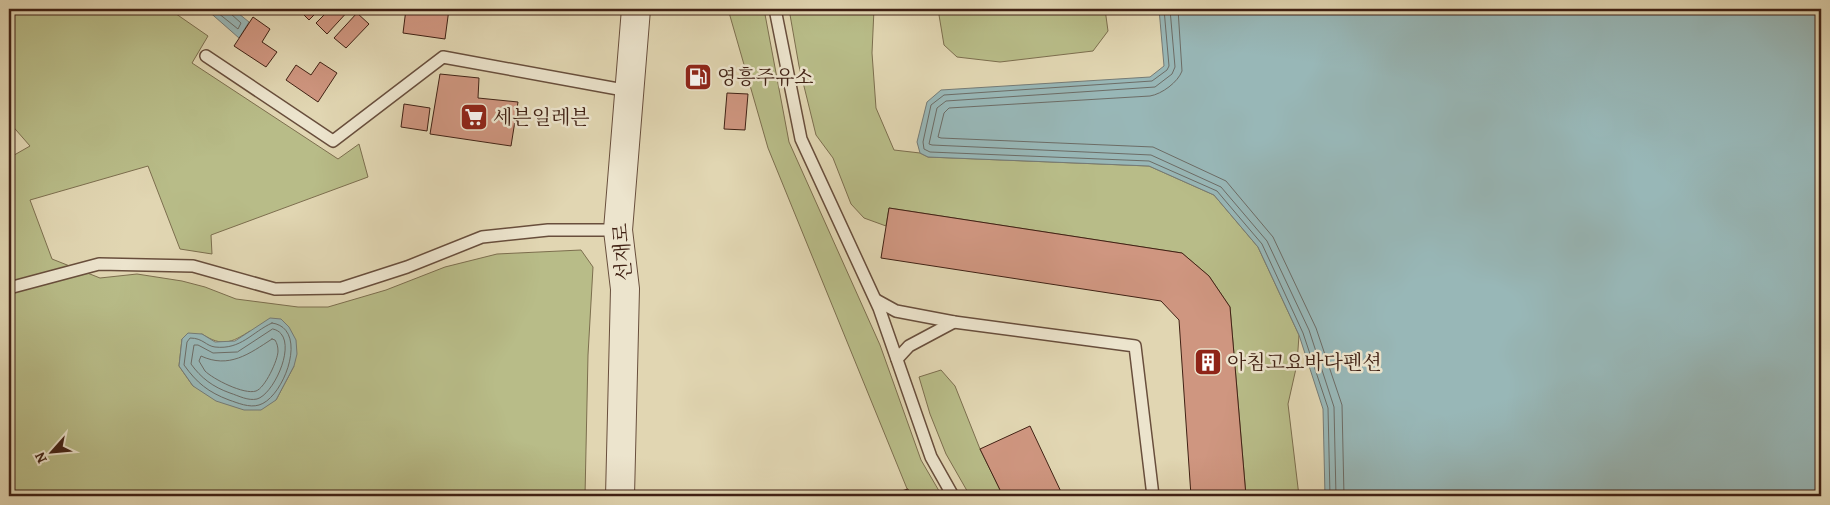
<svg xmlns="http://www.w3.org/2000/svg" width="1830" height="505" font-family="Alegreya,'Noto Serif KR',serif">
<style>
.green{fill:#b8bc88;stroke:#7c6e4e;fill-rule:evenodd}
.water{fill:#98b7b7;stroke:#757b76}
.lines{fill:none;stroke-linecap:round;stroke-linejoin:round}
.shore{stroke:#6c6c66;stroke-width:1}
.building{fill:#cf9680;stroke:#402114}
.service-casing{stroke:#684e3c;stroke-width:14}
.tertiary-casing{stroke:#684e3c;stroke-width:30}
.service{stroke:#ece4cd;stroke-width:11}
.tertiary{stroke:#ece4cd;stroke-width:28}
.labels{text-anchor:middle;stroke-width:5;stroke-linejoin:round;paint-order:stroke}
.poi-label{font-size:20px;fill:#402114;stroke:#ece4cd;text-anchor:start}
.street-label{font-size:20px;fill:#402114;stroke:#ece4cd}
</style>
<rect width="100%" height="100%" fill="#e1d6b2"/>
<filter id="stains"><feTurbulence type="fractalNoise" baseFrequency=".004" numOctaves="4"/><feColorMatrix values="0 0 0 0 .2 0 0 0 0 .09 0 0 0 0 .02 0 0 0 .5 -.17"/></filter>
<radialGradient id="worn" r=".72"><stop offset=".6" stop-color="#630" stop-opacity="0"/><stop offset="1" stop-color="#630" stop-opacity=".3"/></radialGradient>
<g class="green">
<path d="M9 9H169L208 36 192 63 338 159 359 144 368 177 211 235 212 254 180 249 148 166 30 200 52 259 100 278 137 274 182 281 205 287 236 299 298 307H328L386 290 445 267 497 254 581 250 593 267 588 355 585 496H9V158L30 146 9 122ZM250 331 294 366 276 400 193 386 179 366 182 339 202 334C222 347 231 343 250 331Z"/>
<polygon points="728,9 764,9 789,142 880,345 921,460 942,496 910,496 768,148"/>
<polygon points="789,9 874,9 872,53 876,108 894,150 920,153 928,157 1149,166 1214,195 1258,247 1299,335 1297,364 1288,404 1299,496 1246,496 1230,307 1209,276 1182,253 889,208 886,226 864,218 851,204 833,158 816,135 799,66"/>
<polygon points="938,9 1105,9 1108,31 1093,51 1000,62 957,57 944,45"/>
<polygon points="941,370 955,386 980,449 1003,496 970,496 946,454 930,414 919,377"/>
</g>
<g class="water">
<polygon points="206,9 233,9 249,22 239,38"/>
<polygon points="1159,9 1821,9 1821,496 1325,496 1323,409 1299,335 1258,247 1214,195 1149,166 928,157 920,153 917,142 927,102 941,90 1150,77 1164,66"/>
<polygon points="270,318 281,319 289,327 296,340 297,354 294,366 276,400 261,410 244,410 216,401 193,386 179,366 182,339 188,333 202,334 215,342 235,341"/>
</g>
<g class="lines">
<g class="shore">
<polyline points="213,9 238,29 241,23 231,14 230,9"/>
<polyline points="1164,9 1169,66 1167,70 1152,81 944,95 931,105 923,142 924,149 930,152 1149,161 1217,191 1262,244 1303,333 1328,408 1330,496"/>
<polyline points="1170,9 1175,67 1172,74 1155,87 946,101 937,108 929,144 932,145 1151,155 1221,187 1267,241 1309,330 1334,407 1336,496"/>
<path d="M1178 9 1182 71C1178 82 1162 94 1150 96L949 108 944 113 938 137 941 138 1153 147 1226 181 1273 237 1316 328 1342 405 1344 496"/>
<path d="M272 323C310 328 284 398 259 405 249 408 238 403 229 400 208 392 197 383 184 365L187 342 190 338C203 338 206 346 215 347 241 350 252 332 272 323Z"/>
<path d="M273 329C301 335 275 394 257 399 248 401 239 396 230 393 213 387 201 378 191 364L194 345H198L213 353 237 352Z"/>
<path d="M272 339 275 340C277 343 278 347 278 351 278 360 265 388 256 391 244 395 213 379 205 371 203 368 201 364 199 361L201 356C229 369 249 354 272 339Z"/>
</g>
</g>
<g class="building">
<polygon points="298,9 320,9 309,20"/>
<polygon points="330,9 350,9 327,34 316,23"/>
<polygon points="406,9 449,9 445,39 403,33"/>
<polygon points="357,13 369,24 346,48 334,38"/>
<polygon points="253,17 270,29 262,42 277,52 266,67 234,46"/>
<polygon points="320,62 337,73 318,102 286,80 296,65 311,75"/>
<polygon points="440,74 479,78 478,98 518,102 511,146 430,134"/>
<polygon points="727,93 748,94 745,130 724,129"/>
<polygon points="404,104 430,108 427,131 401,127"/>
<polygon points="889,208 1182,253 1209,276 1230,307 1246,496 1191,496 1179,320 1161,301 881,258"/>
<polygon points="1030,426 1063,496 1003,496 980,449"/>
<polygon points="908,489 910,496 885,496"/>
</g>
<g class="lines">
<g class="service-casing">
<g id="service">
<polyline points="775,9 801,139 879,308 931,457 953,496"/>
<polyline points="206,56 333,141 443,57 629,91"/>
<polyline points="9,288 99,264 193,266 275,289 342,288 407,267 482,237 548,230 618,230"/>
<polyline points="876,300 896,311 954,322 1135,346 1153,496"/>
<polyline points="897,359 909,346 954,322"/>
</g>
</g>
<g class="tertiary-casing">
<polyline id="tertiary" points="620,496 625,289 618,230 636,9"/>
</g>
<use href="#service" class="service"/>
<use href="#tertiary" class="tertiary"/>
</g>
<defs>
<g id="fuel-square" transform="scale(1.4375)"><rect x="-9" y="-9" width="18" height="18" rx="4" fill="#8f2418" stroke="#ece4cd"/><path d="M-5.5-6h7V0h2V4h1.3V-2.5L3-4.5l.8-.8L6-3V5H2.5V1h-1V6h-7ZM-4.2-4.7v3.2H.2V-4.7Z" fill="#fff"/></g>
<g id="supermarket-square" transform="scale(1.4375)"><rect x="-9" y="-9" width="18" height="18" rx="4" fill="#8f2418" stroke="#ece4cd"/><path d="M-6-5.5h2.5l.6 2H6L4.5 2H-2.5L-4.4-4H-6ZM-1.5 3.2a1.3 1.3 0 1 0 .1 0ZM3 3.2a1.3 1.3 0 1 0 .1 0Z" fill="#fff"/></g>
<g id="building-square" transform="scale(1.4375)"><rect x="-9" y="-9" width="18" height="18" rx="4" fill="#8f2418" stroke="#ece4cd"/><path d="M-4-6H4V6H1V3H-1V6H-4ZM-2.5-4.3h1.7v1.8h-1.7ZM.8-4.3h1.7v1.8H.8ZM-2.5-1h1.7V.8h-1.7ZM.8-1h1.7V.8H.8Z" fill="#fff"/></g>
</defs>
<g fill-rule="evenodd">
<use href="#fuel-square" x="698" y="77"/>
<use href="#supermarket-square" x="474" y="117"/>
<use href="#building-square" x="1208" y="362"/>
</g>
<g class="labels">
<g class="poi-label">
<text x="717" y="84">영흥주유소</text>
<text x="493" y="124">세븐일레븐</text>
<text x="1227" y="369">아침고요바다펜션</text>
</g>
<g class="street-label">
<text transform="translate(622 252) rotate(-94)" y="7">선재로</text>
</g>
</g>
<rect width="1830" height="505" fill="none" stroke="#e1d6b2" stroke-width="30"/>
<rect x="10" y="10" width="1810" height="485" fill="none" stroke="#402114" stroke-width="2.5"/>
<rect x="15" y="15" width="1800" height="475" fill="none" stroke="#402114"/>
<g transform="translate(52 452) rotate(243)" stroke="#ece4cd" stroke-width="4" paint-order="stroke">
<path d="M0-4L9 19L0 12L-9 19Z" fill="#402114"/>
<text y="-8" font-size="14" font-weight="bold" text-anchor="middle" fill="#402114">N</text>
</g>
<rect width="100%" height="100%" filter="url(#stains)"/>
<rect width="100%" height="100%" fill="url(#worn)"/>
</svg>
